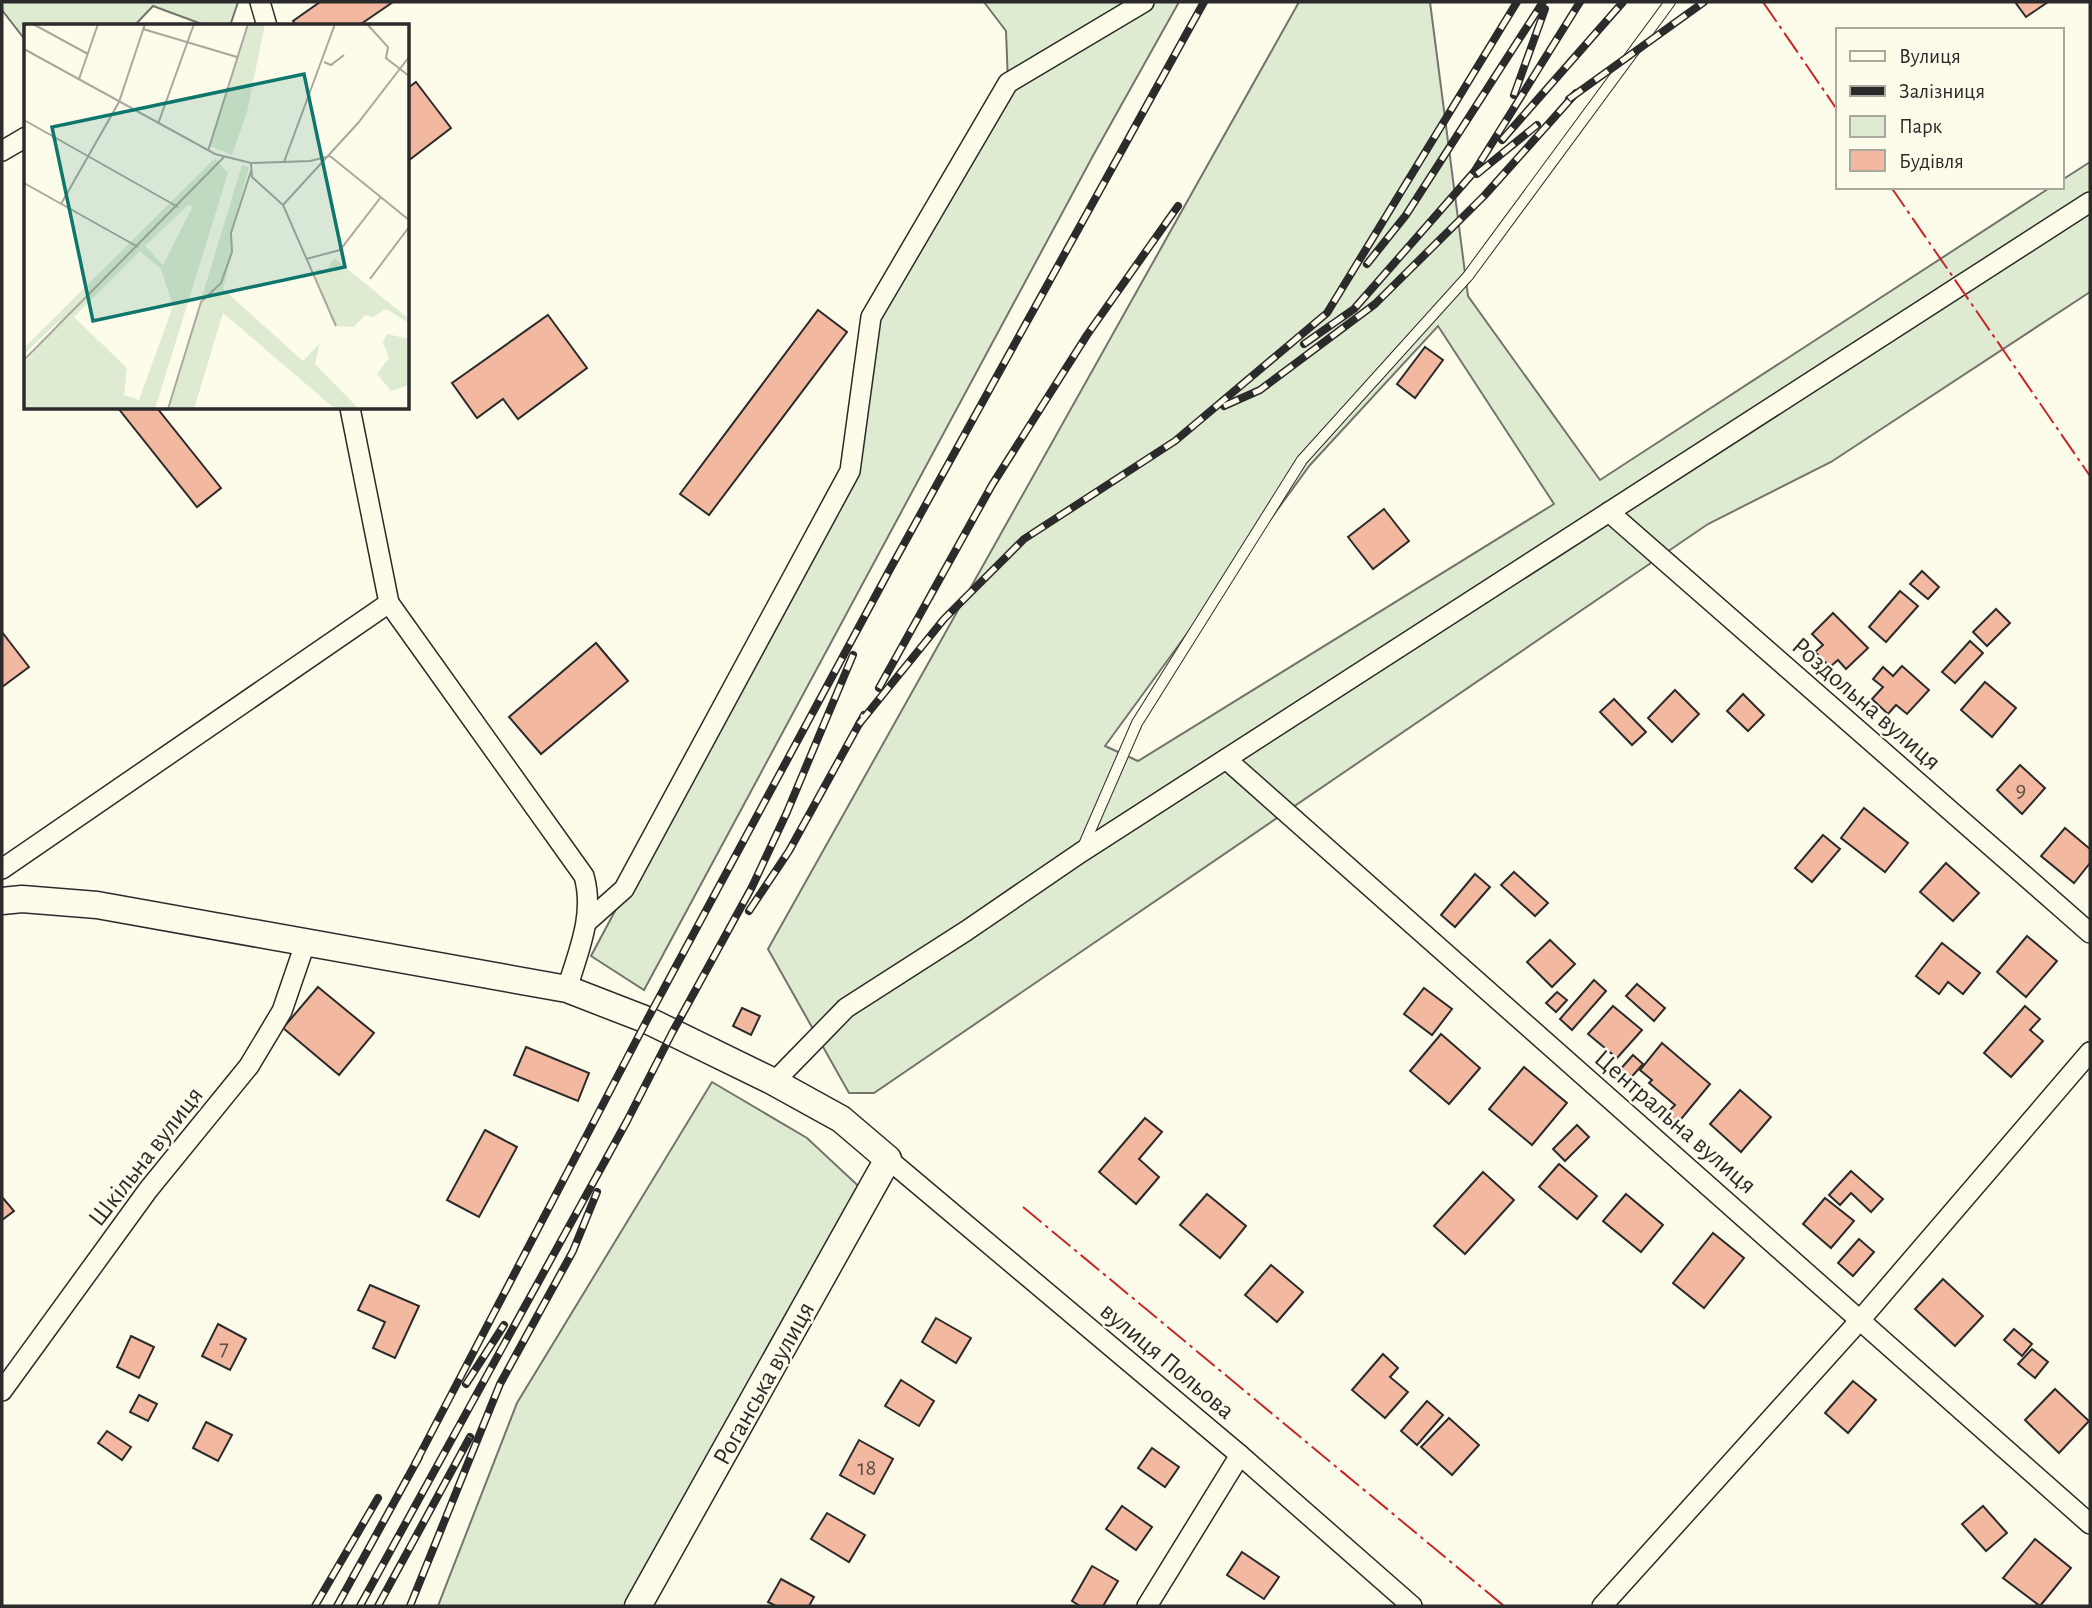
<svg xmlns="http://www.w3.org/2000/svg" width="2092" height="1608" font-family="'Alegreya Sans',sans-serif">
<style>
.green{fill:#deebd1;stroke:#74746e;stroke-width:2;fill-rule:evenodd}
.building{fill:#f2b8a0;stroke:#2b2b2b;stroke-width:2}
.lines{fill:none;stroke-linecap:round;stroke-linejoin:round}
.lane-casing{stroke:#2b2b2b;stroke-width:12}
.street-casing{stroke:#2b2b2b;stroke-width:22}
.secondary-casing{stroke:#2b2b2b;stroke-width:29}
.lane{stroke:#fdfbea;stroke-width:10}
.street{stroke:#fdfbea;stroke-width:19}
.secondary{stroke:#fdfbea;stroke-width:26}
.rail-casing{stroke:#2b2b2b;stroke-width:8}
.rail{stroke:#fdfbea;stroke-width:5;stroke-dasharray:16;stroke-linecap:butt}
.power{stroke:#c62828;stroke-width:2;stroke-dasharray:24 5 3.5 5;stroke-linecap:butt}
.labels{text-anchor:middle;stroke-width:5;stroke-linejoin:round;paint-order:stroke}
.number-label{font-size:23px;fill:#5d4e48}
.street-label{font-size:26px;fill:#2b2b2b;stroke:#fdfbea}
.inset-road{fill:none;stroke:#a9a89e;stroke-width:2}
.view{fill:#0f766e;fill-opacity:0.15;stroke:#0f766e;stroke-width:3.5}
.inset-edge{fill:none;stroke:#2b2b2b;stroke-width:3.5}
</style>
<rect width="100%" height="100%" fill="#fdfbea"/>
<g class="green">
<polygon points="2,2 238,2 230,26 207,26 153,6 134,26 26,26 26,41 2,10"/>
<polygon points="984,2 1179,2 1095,152 644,990 591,956 850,471 871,317 1008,83 1006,31"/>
<path d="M1299 2H1430L1468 296 1600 480 2051 187H2062V180L2090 162V292L1831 462 1708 524 874 1093H849L768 949ZM1438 326 1554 504 1138 761 1105 746 1310 465Z"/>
<polygon points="712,1082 807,1138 868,1195 638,1606 438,1606 517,1403"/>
</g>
<g class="building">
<polygon points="320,2 393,2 358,26 297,26 293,21"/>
<polygon points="2015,2 2048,2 2026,17"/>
<polygon points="416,82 451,128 408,161 408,88"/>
<polygon points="818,310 847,332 709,515 680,494"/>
<polygon points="548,315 587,368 518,419 503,399 477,418 452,383"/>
<polygon points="1425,347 1443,360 1415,398 1397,384"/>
<polygon points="118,408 157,408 221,488 197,507"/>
<polygon points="1384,509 1409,541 1373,569 1348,537"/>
<polygon points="1922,571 1939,587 1928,599 1910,584"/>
<polygon points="1900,591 1918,606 1886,642 1869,627"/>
<polygon points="1996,609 2010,623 1987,646 1973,632"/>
<polygon points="1833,613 1868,648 1846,669 1838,660 1830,667 1815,652 1823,645 1812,634"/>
<polygon points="2,632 29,667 2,687"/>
<polygon points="1970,641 1983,653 1955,683 1942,672"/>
<polygon points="596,643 628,681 541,754 509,717"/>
<polygon points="1902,666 1929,690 1907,714 1896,705 1888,714 1872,699 1883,687 1873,679 1883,667 1893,676"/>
<polygon points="1985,682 2016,708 1992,737 1961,710"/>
<polygon points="1675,690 1699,714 1672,742 1648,718"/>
<polygon points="1743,694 1764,715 1748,731 1727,711"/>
<polygon points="1614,699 1646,732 1632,745 1600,712"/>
<polygon points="2020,765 2045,788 2022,814 1997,790"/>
<polygon points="1864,808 1908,843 1885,872 1841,838"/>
<polygon points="2065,828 2090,849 2090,863 2074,883 2041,856"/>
<polygon points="1823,835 1840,849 1812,882 1795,868"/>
<polygon points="1946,863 1979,893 1953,921 1920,892"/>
<polygon points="1514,872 1548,903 1535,916 1501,885"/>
<polygon points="1475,874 1490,887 1455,927 1441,915"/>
<polygon points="2027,936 2057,961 2026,997 1997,972"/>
<polygon points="1550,940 1575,964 1552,987 1527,962"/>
<polygon points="1942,943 1980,973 1963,994 1948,982 1939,994 1916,976"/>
<polygon points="1594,980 1606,991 1572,1030 1560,1019"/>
<polygon points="1637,984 1665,1008 1654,1021 1626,996"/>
<polygon points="318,987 374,1033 339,1075 283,1028"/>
<polygon points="1424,988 1452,1009 1432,1035 1404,1014"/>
<polygon points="1557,992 1567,1000 1556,1012 1546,1003"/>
<polygon points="1613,1006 1642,1030 1617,1058 1588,1034"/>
<polygon points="2025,1006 2040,1019 2030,1030 2043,1041 2011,1077 1984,1053"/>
<polygon points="742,1008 760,1016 751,1035 733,1026"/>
<polygon points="1441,1034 1480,1068 1449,1104 1410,1071"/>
<polygon points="1662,1043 1710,1084 1677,1124 1666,1114 1675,1105 1649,1083 1652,1080 1640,1070"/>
<polygon points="526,1047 589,1073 578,1101 514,1075"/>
<polygon points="1633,1055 1643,1064 1627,1082 1617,1073"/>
<polygon points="1524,1067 1567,1103 1532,1145 1489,1109"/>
<polygon points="1740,1090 1771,1117 1741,1152 1710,1124"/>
<polygon points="1145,1118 1162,1132 1139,1159 1159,1177 1136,1204 1099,1172"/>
<polygon points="1577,1125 1589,1137 1565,1161 1553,1149"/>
<polygon points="485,1130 517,1147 479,1217 447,1200"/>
<polygon points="1559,1164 1597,1196 1577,1219 1539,1187"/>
<polygon points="1851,1171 1883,1199 1871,1212 1851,1193 1840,1205 1829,1195"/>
<polygon points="1483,1172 1514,1200 1465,1254 1434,1226"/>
<polygon points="1207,1194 1246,1226 1220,1258 1180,1225"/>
<polygon points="1626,1194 1663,1225 1641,1252 1603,1221"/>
<polygon points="2,1197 14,1211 2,1220"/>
<polygon points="1825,1198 1854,1221 1831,1248 1803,1224"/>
<polygon points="1713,1233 1744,1258 1704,1308 1673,1283"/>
<polygon points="1859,1239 1874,1252 1853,1276 1838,1263"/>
<polygon points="1271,1265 1303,1292 1277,1322 1245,1295"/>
<polygon points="1943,1279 1983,1316 1955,1346 1915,1309"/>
<polygon points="370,1285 419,1306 395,1358 373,1348 385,1322 358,1310"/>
<polygon points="936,1318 971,1338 956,1363 922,1342"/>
<polygon points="218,1324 246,1339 230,1370 202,1356"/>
<polygon points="2014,1329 2032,1344 2022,1356 2004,1340"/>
<polygon points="131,1336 154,1347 139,1378 117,1367"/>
<polygon points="2032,1349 2048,1362 2035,1378 2018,1364"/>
<polygon points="1383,1354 1398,1368 1390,1377 1408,1392 1385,1418 1352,1390"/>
<polygon points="901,1380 934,1401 919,1426 885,1406"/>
<polygon points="1853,1381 1876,1400 1848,1433 1825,1413"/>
<polygon points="2055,1389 2089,1421 2059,1453 2025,1420"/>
<polygon points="139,1395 157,1404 148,1421 130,1412"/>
<polygon points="1427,1401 1443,1415 1417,1445 1401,1431"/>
<polygon points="1449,1418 1479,1445 1452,1475 1421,1447"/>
<polygon points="206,1422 232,1435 218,1461 193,1448"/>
<polygon points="107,1431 131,1447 122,1460 98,1443"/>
<polygon points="859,1440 893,1459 874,1494 840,1475"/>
<polygon points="1152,1448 1179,1467 1165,1487 1138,1468"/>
<polygon points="1122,1506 1152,1527 1136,1550 1106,1529"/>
<polygon points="1983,1506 2007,1533 1986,1551 1962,1524"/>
<polygon points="827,1513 865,1535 849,1562 811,1539"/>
<polygon points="2035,1539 2071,1568 2040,1606 2003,1578"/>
<polygon points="1242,1552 1279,1577 1264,1599 1227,1575"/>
<polygon points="1092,1566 1118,1581 1103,1606 1080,1606 1072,1601"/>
<polygon points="781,1579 814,1597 809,1606 776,1606 768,1602"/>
</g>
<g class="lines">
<g class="lane-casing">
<polyline id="lane" points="1083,847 1137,723 1302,460 1468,276 1670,2"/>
</g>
<g class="street-casing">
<g id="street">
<polyline points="260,2 267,26"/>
<polyline points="2,151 26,137"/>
<polyline points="1609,512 2090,933"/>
<path d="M389 603 584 876C595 915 578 952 567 989"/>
<polyline points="1226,759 2090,1524"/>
<polyline points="2,869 389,603 350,408"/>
<polyline points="587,922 624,889 850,471 871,317 1008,83 1144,2"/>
<polyline points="774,1082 846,1008 966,931 1080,853 2090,202"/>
<polyline points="888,1159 1240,1455 1412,1606"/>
<polyline points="2,1391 148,1190 249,1066 282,1011 306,941"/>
<polyline points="1147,1606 1240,1455"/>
<polyline points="1602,1606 1861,1319 2090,1052"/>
</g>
</g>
<g class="secondary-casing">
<polyline id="secondary" points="2,901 22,899 97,905 567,989 647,1020 774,1082 841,1119 888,1159 638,1606"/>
</g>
<use href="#lane" class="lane"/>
<use href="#street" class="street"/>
<use href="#secondary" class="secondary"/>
<g class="rail-casing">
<g id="rail">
<polyline points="1514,95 1545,9"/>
<polyline points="1569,99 1704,2"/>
<polyline points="1502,140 1623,2"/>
<polyline points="1477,174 1537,125"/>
<polyline points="1367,264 1406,215 1543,2"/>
<polyline points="1304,344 1354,309 1474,172 1580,2"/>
<polyline points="1224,406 1260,390 1375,304 1484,196 1576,93"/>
<polyline points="879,688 992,485 1087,335 1178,206"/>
<polyline points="859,724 944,619 1024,539 1175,441 1327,313 1517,2"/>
<polyline points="749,911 789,851 864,715"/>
<polyline points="466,1384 504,1325"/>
<polyline points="415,1464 647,1020 889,571 1204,2"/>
<polyline points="315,1606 378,1498"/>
<polyline points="337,1606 419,1457"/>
<polyline points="360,1606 627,1121 672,1033 752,887 787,812 853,655"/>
<polyline points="378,1606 470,1437"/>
<polyline points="410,1606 500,1384 573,1251 597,1192"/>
</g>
</g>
<use href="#rail" class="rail"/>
<g class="power">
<polyline points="1763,2 1838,111"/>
<polyline points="1891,187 2090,476"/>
<polyline points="1023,1207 1504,1606"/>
</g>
</g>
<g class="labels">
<g class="number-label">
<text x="2021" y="797">9</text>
<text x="224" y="1355">7</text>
<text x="867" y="1475">18</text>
</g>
<g class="street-label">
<text transform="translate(1867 703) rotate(41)" y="9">Роздольна вулиця</text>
<text transform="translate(1676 1121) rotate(41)" y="9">Центральна вулиця</text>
<text transform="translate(145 1156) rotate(-52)" y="9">Шкільна вулиця</text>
<text transform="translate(1168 1360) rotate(40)" y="9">вулиця Польова</text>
<text transform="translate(763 1383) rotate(-61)" y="9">Роганська вулиця</text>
</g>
</g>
<g transform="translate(24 24)">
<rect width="385" height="385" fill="#fdfbea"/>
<path d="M224 0H241L223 88 208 131 186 122ZM191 134 204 149 131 385H0V340L38 294 0 330V324ZM164 181 169 182 139 241 121 222ZM116 227 137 245 149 282 115 376 100 371 103 344 50 293ZM218 141 225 143 207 208 208 228 199 265 279 337 296 319 291 340 335 385H311L199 289 170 385H144ZM310 234 385 295V299L362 285 349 293 341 291 330 303 312 302 292 254 293 245 302 247ZM363 310 385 315V361L367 367 353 350 365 334 359 318Z" fill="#deebd1" fill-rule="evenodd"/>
<path class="inset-road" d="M9 0 64 30M343 0 364 23 362 34 385 52M119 5 213 33M0 25 191 130 227 139 286 137 306 132M300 38 307 41 320 31M55 55 74 0M0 96 154 183M134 100 170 0M184 127 224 0M306 132 385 196M260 138 311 0M227 139 228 153 259 181M0 159 114 223M37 180 95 78 121 0M282 235 316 226 357 173M346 255 385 203M312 302 259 181 334 99 385 33M0 336 200 133M144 385 177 278 197 259 208 228 207 209 227 147"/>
<path class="view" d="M280 50 321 243 69 297 28 103Z"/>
<rect width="385" height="385" class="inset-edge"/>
</g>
<rect width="2092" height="1608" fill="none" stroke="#2b2b2b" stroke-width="7"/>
<rect x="1836" y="28" width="228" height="161" fill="#fdfbea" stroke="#a9a89e" stroke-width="2"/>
<rect x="1850" y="51" width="35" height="10" fill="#fdfbea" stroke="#a9a89e" stroke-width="2"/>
<text x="1899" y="63" font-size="21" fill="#2b2b2b">Вулиця</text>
<rect x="1850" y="86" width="35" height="10" fill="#2b2b2b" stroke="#a9a89e" stroke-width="2"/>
<text x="1899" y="98" font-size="21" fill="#2b2b2b">Залізниця</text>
<rect x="1850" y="116" width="35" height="21" fill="#deebd1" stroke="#a9a89e" stroke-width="2"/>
<text x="1899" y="133" font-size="21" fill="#2b2b2b">Парк</text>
<rect x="1850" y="150" width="35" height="21" fill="#f2b8a0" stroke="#a9a89e" stroke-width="2"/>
<text x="1899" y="168" font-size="21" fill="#2b2b2b">Будівля</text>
</svg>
